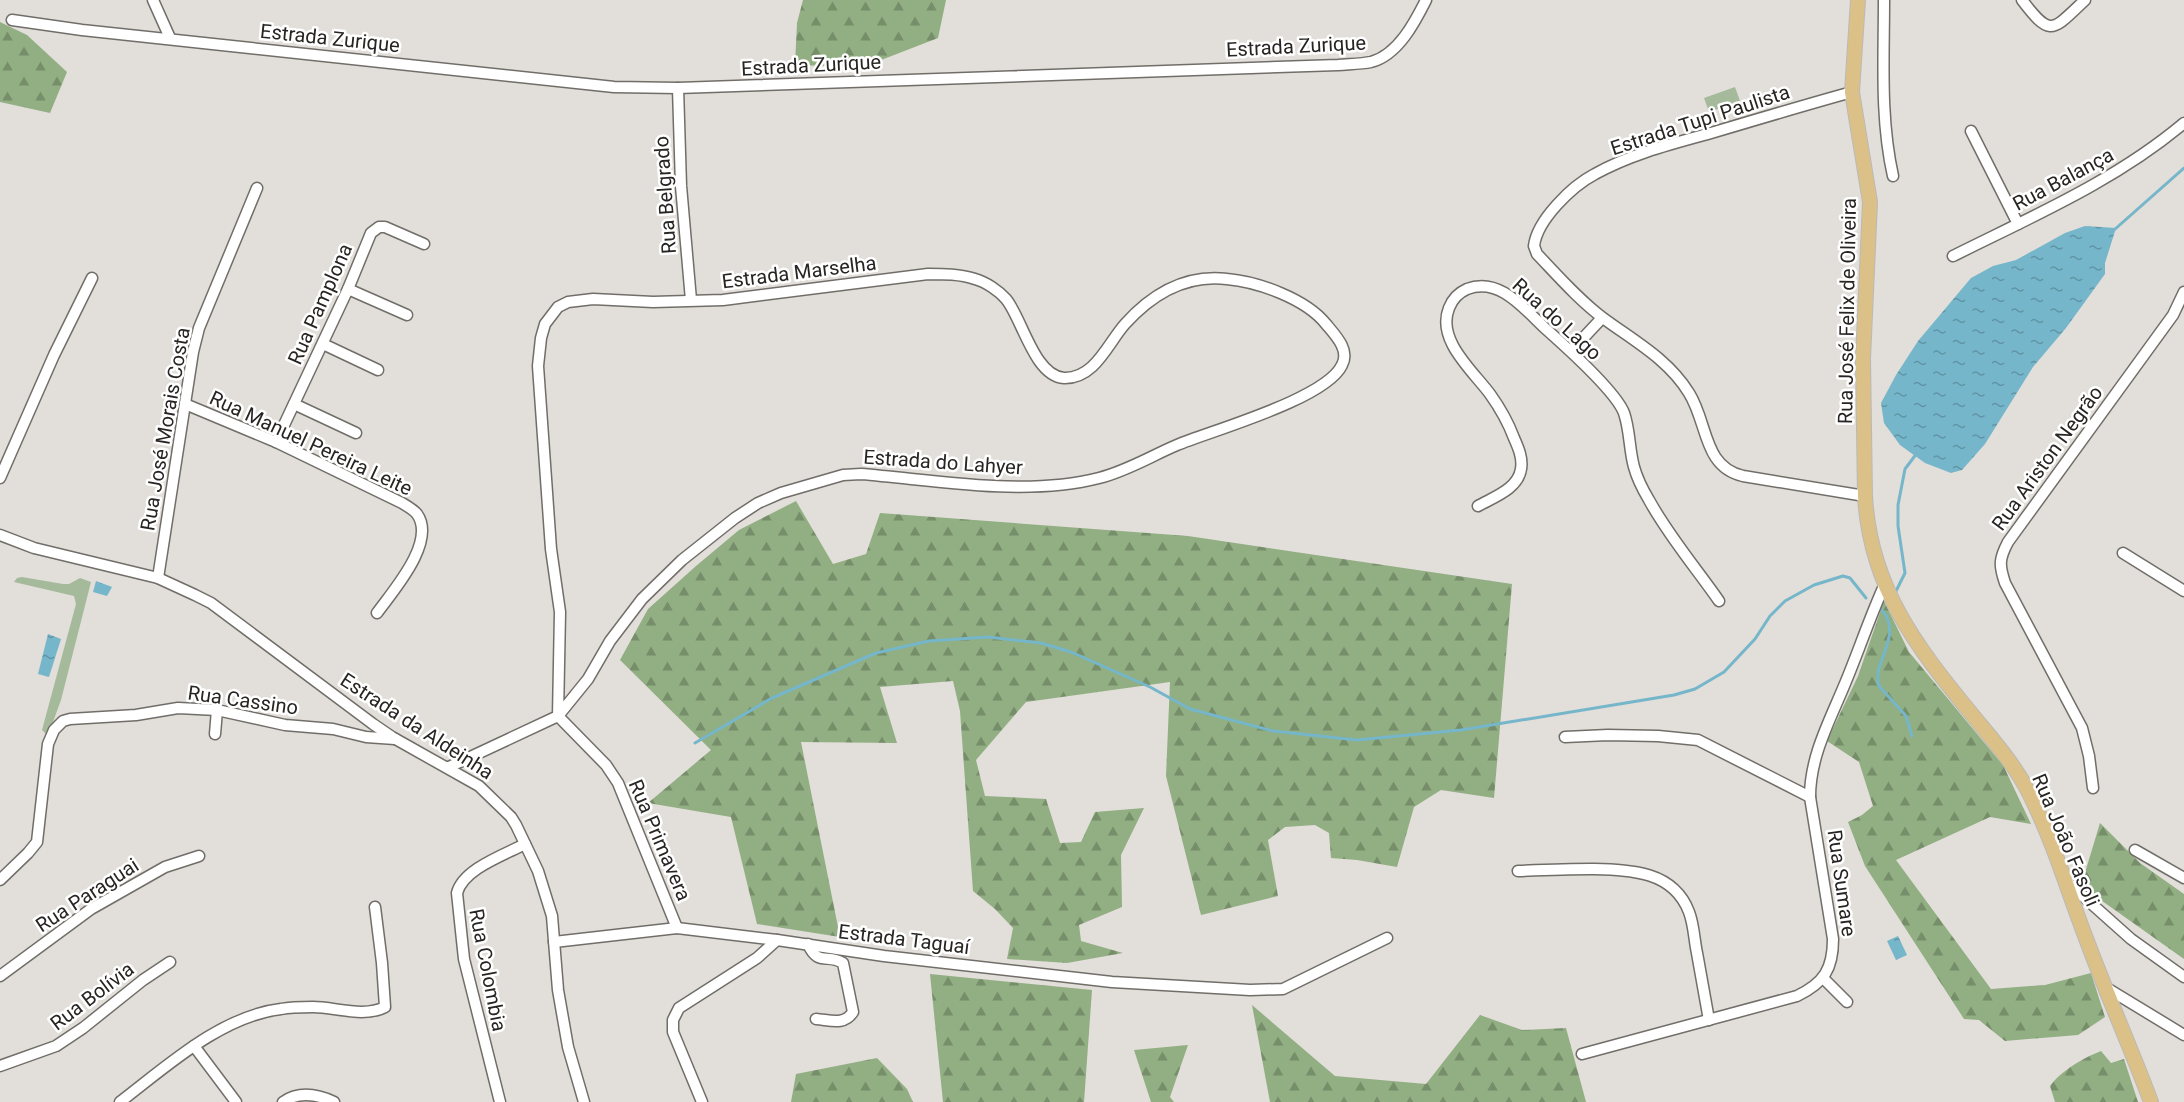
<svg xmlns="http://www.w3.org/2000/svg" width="2184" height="1102" font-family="Roboto,sans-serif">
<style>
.forest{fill:url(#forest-firs)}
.green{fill:#a5ba9b}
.water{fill:url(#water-ripples)}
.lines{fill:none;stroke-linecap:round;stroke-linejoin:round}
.stream{stroke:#75b6ca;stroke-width:3}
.minor-casing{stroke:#716e69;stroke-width:13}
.major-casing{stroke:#bab9b9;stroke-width:16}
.minor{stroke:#fff;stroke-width:10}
.major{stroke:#dbc188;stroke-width:14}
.labels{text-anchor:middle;stroke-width:5;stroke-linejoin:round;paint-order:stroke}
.street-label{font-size:20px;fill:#272523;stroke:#fff}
</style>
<defs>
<pattern id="forest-firs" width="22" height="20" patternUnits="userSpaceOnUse" patternTransform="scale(1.5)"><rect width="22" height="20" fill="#91af82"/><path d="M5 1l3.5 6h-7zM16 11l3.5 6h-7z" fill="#768e6a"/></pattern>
<pattern id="water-ripples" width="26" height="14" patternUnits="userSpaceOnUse" patternTransform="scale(1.5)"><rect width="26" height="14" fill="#75b6ca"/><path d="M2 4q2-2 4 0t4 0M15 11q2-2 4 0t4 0" fill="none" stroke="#6094a4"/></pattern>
</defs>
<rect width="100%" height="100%" fill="#e2ded9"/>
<g class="forest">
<polygon points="803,0 946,0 938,38 863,67 795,65 797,23"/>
<polygon points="0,22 27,35 67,72 50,113 0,102"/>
<polygon points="796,501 833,564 866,554 880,513 1188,536 1512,584 1494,798 1441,790 1414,807 1397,867 1357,860 1331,858 1329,833 1315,825 1285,827 1268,840 1278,896 1201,915 1166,776 1170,682 1026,702 976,760 985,796 1046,799 1060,843 1081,842 1095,812 1144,808 1121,855 1122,907 1079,925 1081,941 1123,953 1067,963 1007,959 1013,928 995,909 973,891 960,711 953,681 880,687 897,743 801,742 840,937 757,924 731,817 648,803 711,750 620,660 648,609 696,566 739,530"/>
<polygon points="1884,601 1909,652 2003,765 2031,824 1990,817 1896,860 1991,989 2045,985 2091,973 2105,1017 2078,1035 2005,1041 1979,1020 1964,1019 1865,866 1848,822 1862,815 1873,806 1859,762 1827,741 1858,676"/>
<polygon points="2100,823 2140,863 2184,894 2184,959 2081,886"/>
<polygon points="930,974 1092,990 1084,1102 943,1102"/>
<polygon points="1252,1005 1335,1076 1426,1084 1480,1015 1522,1030 1566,1028 1586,1102 1270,1102"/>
<polygon points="1188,1045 1170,1097 1174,1102 1151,1102 1134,1050"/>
<path d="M2101 1051 2111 1063 2124 1059 2138 1102H2055L2050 1086C2061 1071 2083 1058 2101 1051Z"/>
<polygon points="877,1058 907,1089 913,1102 791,1102 796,1074"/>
</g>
<g class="green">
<polygon points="1735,87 1740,101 1709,112 1704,98"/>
<polygon points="22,577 63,584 69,584 80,578 91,582 61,700 53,722 46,734 42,730 76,604 74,596 14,582 17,578"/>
</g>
<g class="water">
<polygon points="2085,226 2116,228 2105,263 2105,274 2066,328 2033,367 1985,444 1962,470 1951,473 1925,463 1900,445 1884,423 1881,403 1896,375 1918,341 1971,278 1993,266 2016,260 2065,233"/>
<polygon points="96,581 112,587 107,596 93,592"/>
<polygon points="48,634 61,639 49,677 38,674"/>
<polygon points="1898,936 1907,955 1896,960 1887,941"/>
</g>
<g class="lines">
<g class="stream">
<polyline points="2114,230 2184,168"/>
<polyline points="1896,591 1905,573 1898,526 1898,505 1905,469 1917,453"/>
<path d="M1881 609C1905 636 1871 661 1879 686L1906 716 1912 736"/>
<polyline points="695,743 772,698 876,653 929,641 988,637 1041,643 1071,652 1150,687 1190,709 1273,731 1357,740 1461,730 1674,695 1695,689 1724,672 1755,639 1770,616 1785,601 1814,585 1843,576 1850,578 1866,598"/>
</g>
<g class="minor-casing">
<g id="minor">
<polyline points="153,0 170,38"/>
<path d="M1884 0C1884 59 1880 118 1893 176"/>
<path d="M2022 0C2051 38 2052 31 2085 0"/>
<path d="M12 20 82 30 614 87 678 88 1338 65C1349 64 1361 64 1371 62 1398 55 1415 22 1426 0"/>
<polyline points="678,88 681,186 691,300"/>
<path d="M1852 92C1805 105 1758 119 1711 133 1671 144 1631 154 1595 174 1572 186 1537 220 1534 246L1537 254C1558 276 1579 300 1603 318 1634 341 1668 359 1689 393 1708 423 1703 467 1743 476L1865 496"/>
<polyline points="1971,131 2018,224"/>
<path d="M1953 256C2033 216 2115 181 2184 123"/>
<polyline points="348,289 407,315"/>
<polyline points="323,344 378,370"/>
<polyline points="1571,351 1602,318"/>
<path d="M185 404 276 442 402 503C407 506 414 510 417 514 437 542 392 592 377 613"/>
<polyline points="294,404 356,433"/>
<polyline points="276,442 348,289 371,233 379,227 385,227 424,244"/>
<polyline points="0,478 54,355 92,278"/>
<path d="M1478 506C1494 497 1518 489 1521 469 1523 458 1518 447 1514 438 1508 422 1500 408 1490 394 1473 371 1436 340 1449 308 1452 300 1458 293 1467 289 1500 276 1525 310 1547 330 1565 346 1616 392 1624 413 1630 430 1629 449 1634 467 1637 478 1643 490 1649 500 1668 535 1696 568 1719 601"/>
<polyline points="0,535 34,548 158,578 195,595 211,603 373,724 392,737 479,786 511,817 516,825 538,871 552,916 558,990 568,1047 584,1102"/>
<polyline points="2123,553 2184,591"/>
<polyline points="158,578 193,352 199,328 257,188"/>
<polyline points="215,734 217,710"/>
<polyline points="1565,737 1608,735 1658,736 1698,740 1810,797"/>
<path d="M449 767 558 716 588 679 610 641 642 599 682 560 735 518 758 503 781 493 843 475 861 474C936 480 1025 497 1099 478 1127 471 1151 456 1177 445 1213 430 1326 399 1342 365 1350 350 1336 336 1326 324 1306 299 1259 282 1227 279 1185 274 1152 294 1125 324 1108 343 1095 379 1064 378 1034 376 1022 318 1006 299 999 291 986 282 975 279 960 274 944 274 928 274L723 300 653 302 593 299 568 302 558 307 545 324 541 338 538 366 551 549 560 612 558 716 606 765 618 783 677 928"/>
<path d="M2093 788 2089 756 2082 728 2005 583C1999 565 1999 559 2008 542L2173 315 2184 292"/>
<polyline points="2135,850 2184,878"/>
<path d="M1518 871C1542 870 1567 869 1591 869 1629 870 1673 870 1689 912 1694 925 1694 939 1697 953 1701 975 1705 998 1709 1020"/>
<polyline points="0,880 28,853 37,842 48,744 54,730 63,721 70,719 136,715 178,708 217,710 285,725 333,729 366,737 395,739"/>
<polyline points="2066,881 2131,939 2184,977"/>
<polyline points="554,942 677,928 777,940 884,956 1112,982 1250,990 1283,989 1387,938"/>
<path d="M808 944C818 967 827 953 843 963L853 1012C844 1026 830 1020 816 1019"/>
<polyline points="0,976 91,909 165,867 199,856"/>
<polyline points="1823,978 1847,1002"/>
<polyline points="2105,987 2184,1035"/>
<polyline points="194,1046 236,1102"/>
<path d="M1582 1054 1797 996C1824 983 1833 969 1833 939L1810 797C1810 757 1829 722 1844 686 1858 653 1869 619 1884 586"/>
<polyline points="0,1066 56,1046 83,1028 143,980 170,962"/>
<path d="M120 1102C166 1067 221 1016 281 1009 291 1007 302 1007 313 1007 335 1007 364 1018 385 1007L382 963 375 907"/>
<path d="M283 1102C299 1091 317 1094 334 1102"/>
<path d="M500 1102 464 959 457 893C463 869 504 855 525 844"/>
<polyline points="702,1102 673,1032 673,1020 679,1008 757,958 777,940"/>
</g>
</g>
<g class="major-casing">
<path id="major" d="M1858 0 1852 92 1870 202 1863 359 1865 496C1870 586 1915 645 1970 712 1991 738 2014 763 2029 793 2053 840 2068 892 2087 941 2107 995 2131 1048 2151 1102"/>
</g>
<use href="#minor" class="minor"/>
<use href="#major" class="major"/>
</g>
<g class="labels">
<g class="street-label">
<text transform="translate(330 38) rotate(6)" y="7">Estrada Zurique</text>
<text transform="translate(1296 46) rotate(-3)" y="7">Estrada Zurique</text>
<text transform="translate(811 65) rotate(-3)" y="7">Estrada Zurique</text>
<text transform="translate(1700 120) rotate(-18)" y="7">Estrada Tupi Paulista</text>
<text transform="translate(2063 179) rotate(-28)" y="7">Rua Balança</text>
<text transform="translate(665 195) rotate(-94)" y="7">Rua Belgrado</text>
<text transform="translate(799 272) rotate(-7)" y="7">Estrada Marselha</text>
<text transform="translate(320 304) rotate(-66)" y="7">Rua Pamplona</text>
<text transform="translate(1847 311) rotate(-89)" y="7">Rua José Felix de Oliveira</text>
<text transform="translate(1557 319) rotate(42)" y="7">Rua do Lago</text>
<text transform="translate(165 429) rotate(-80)" y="7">Rua José Morais Costa</text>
<text transform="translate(311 443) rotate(25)" y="7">Rua Manuel Pereira Leite</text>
<text transform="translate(2047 458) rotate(-54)" y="7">Rua Ariston Negrão</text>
<text transform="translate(943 462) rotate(4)" y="7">Estrada do Lahyer</text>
<text transform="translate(243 700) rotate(8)" y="7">Rua Cassino</text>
<text transform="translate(417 726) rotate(33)" y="7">Estrada da Aldeinha</text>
<text transform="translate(660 840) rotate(67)" y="7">Rua Primavera</text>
<text transform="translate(2066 840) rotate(67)" y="7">Rua João Fasoli</text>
<text transform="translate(1842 883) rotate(82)" y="7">Rua Sumare</text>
<text transform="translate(87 895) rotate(-33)" y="7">Rua Paraguai</text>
<text transform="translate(904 939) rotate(7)" y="7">Estrada Taguaí</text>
<text transform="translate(488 970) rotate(79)" y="7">Rua Colombia</text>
<text transform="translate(92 996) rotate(-37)" y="7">Rua Bolívia</text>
</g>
</g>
</svg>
